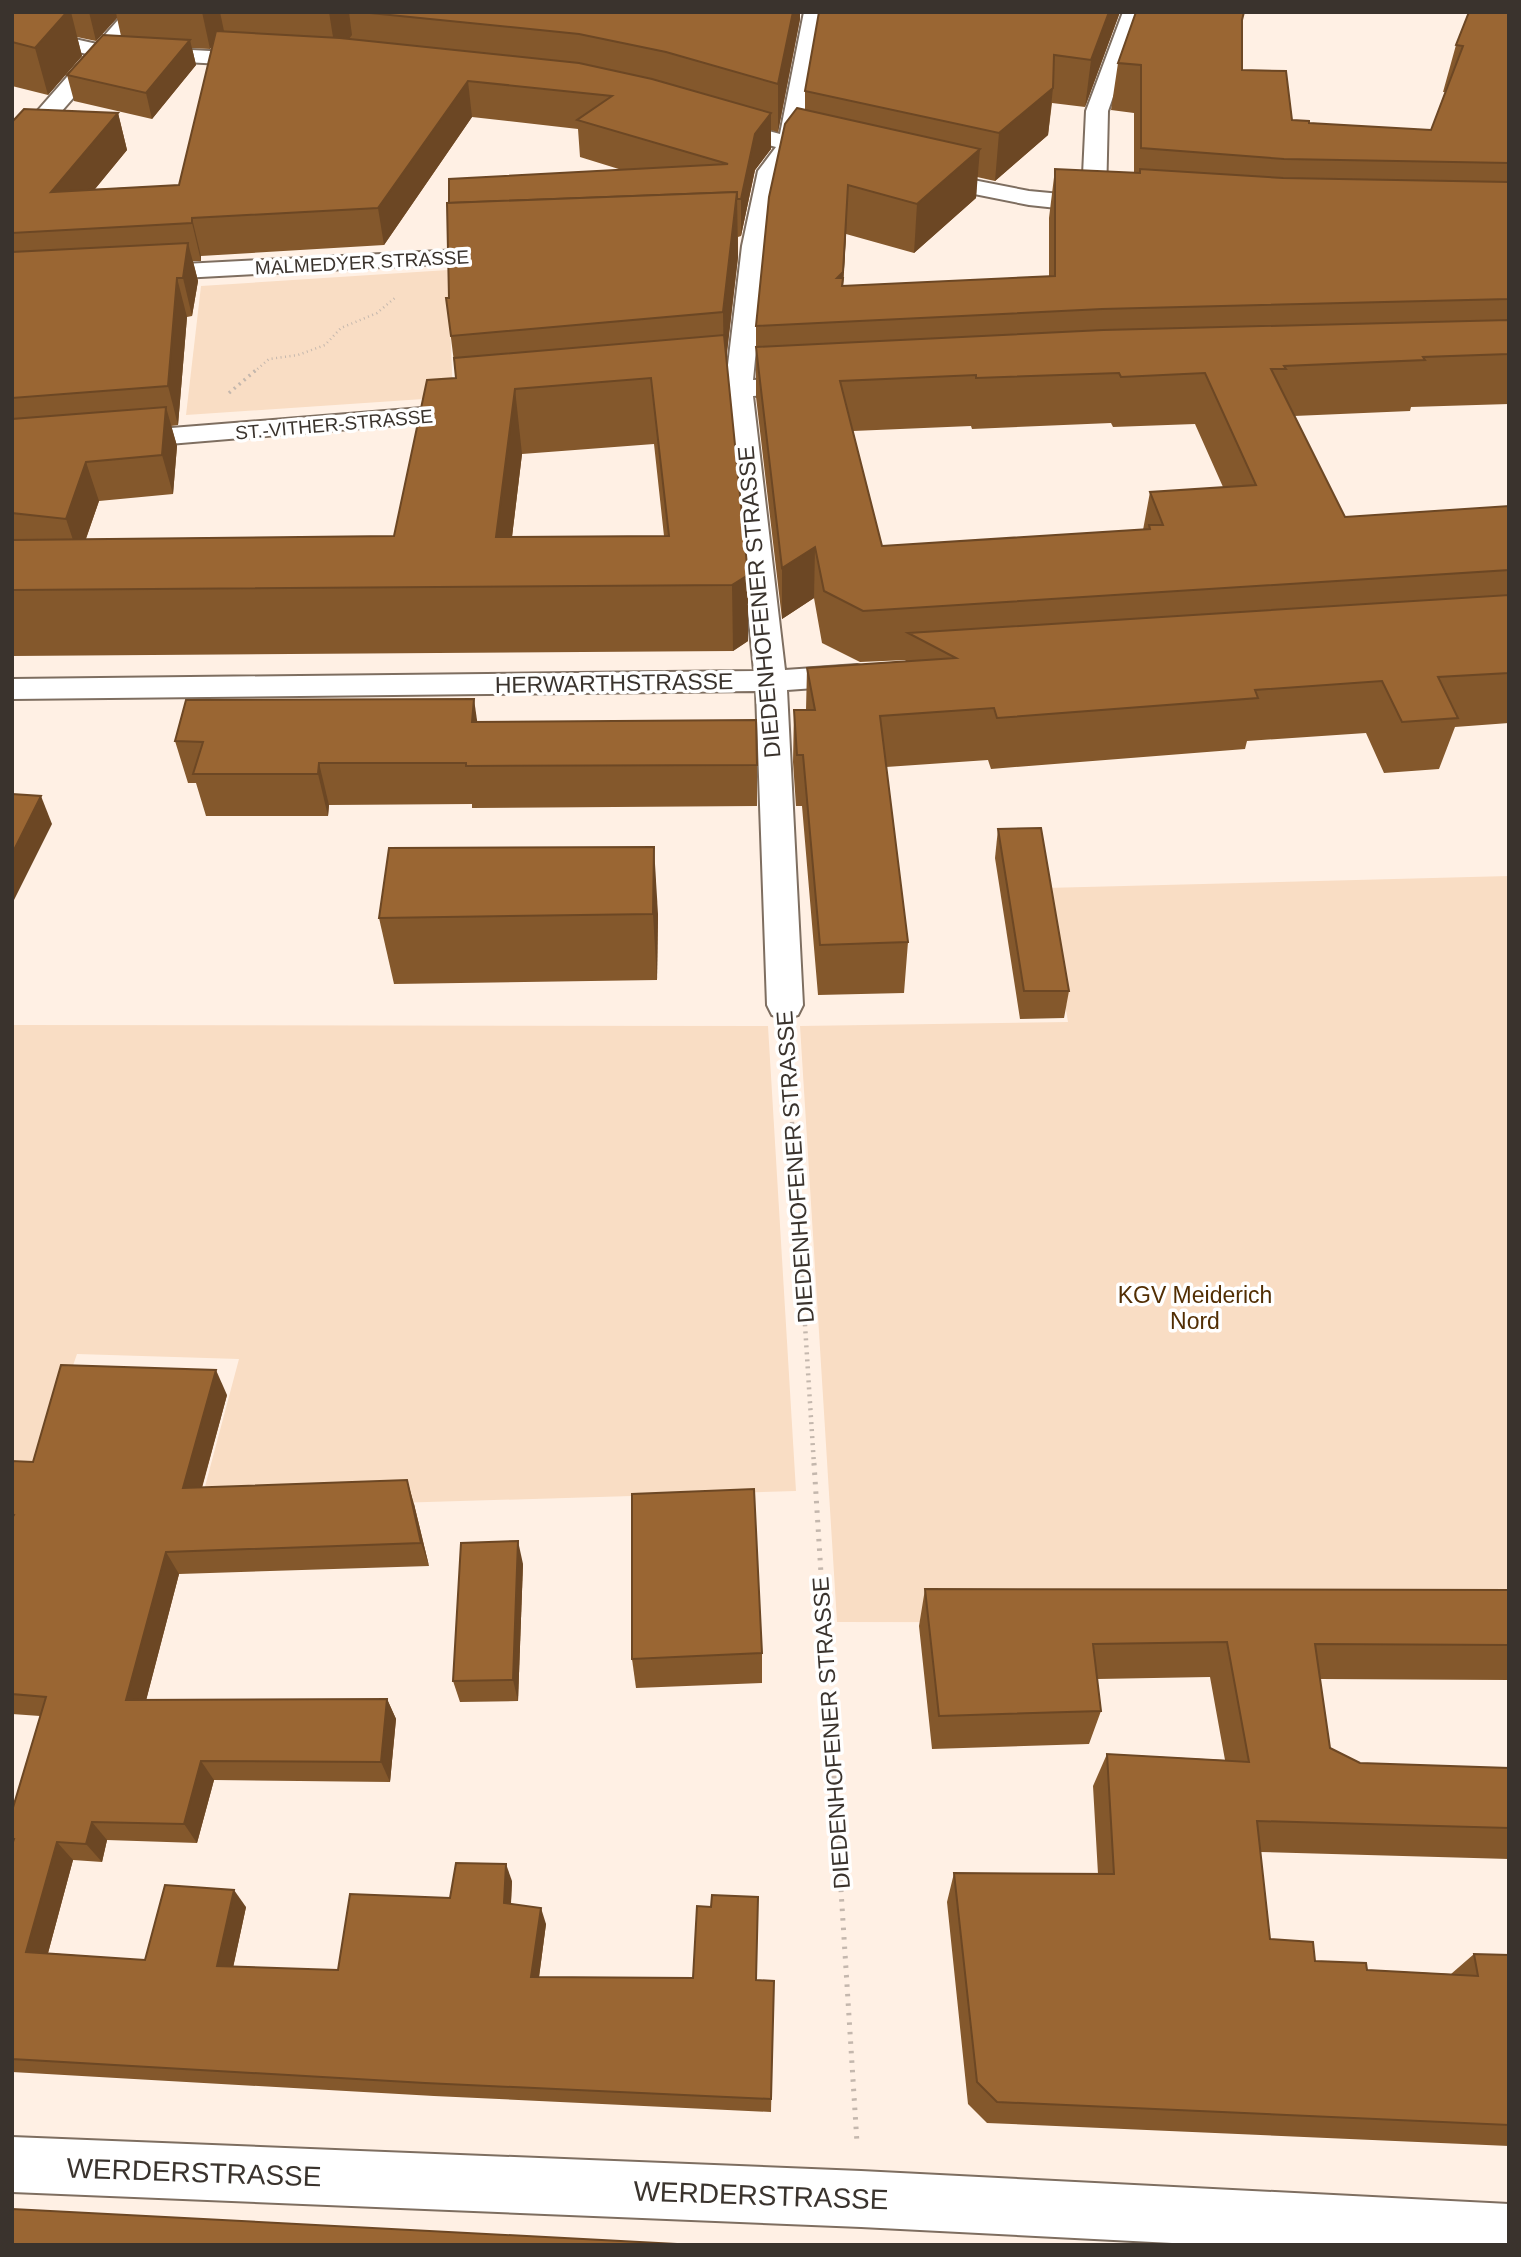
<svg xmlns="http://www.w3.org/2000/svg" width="1521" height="2257" font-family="Helvetica,sans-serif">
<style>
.green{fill:#f9ddc4}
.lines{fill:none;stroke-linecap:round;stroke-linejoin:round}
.minor-casing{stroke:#7e6e60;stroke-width:4}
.path-far3{stroke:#c4b7ad;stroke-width:2.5;stroke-dasharray:1 3.5;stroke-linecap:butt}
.path-far2{stroke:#c4b7ad;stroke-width:3.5;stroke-dasharray:2 4.5;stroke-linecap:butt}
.path-far1{stroke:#c4b7ad;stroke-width:4.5;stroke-dasharray:2 5;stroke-linecap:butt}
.path{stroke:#c4b7ad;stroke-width:5;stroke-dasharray:2.5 7;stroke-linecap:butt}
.minor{fill:#fff;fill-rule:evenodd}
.wall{fill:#84582c;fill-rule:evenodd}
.shaded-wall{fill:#6c4724}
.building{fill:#9a6633;stroke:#6c4724;stroke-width:2;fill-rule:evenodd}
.labels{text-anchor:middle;stroke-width:7;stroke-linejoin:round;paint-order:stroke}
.far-street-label{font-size:19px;fill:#3a332d;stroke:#fff}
.street-label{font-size:23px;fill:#3a332d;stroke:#fff}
.park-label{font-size:23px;fill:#522e03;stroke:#fff}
.near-street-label{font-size:28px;fill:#3a332d;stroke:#fff}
</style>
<rect width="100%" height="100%" fill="#fff0e4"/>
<g class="green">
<polygon points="448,270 453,397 186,415 201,286"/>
<polygon points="1509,876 1509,1623 837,1622 800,1026 1068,1022 1045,888"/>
<polygon points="12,1025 768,1026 796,1491 199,1509 239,1359 77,1354 33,1481 12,1480"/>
</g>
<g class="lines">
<g class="minor-casing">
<g id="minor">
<polygon points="125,12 146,12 118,46 263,54 271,55 274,60 271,65 263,66 108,58 20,159 12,161 12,140 87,54 12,37 12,25 97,44"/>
<polygon points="804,12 824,12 801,140 839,150 842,155 839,160 831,162 795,152 782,171 766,246 753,380 807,377 816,379 820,385 816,391 753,396 785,670 857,665 868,668 873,675 868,682 857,685 787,690 803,1005 798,1015 785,1019 772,1015 767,1005 756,691 12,699 12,679 754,671 727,398 679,401 670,399 666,393 670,387 726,382 742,246 758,171 776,147 712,130 709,125 712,120 720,118 780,134"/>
<polygon points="1123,12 1143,12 1108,111 1106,199 1114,205 1110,210 1094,212 1029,205 919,183 915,178 919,173 927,171 1029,191 1082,196 1086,111"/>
<polygon points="500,248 509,250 512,255 509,260 145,280 136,278 133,273 136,268 145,266"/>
<polygon points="472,404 482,406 486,412 482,418 121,448 111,446 107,440 111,434 121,432"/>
<polygon points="12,2137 861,2171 1509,2204 1509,2245 1211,2245 861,2227 12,2192"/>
</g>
</g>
<polyline class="path-far3" points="254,372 269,359 298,355 325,345 341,328 377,313 396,297"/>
<polyline class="path-far2" points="229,393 256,370"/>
<polyline class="path-far1" points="787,1045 814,1465"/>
<polyline class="path" points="814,1463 857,2143"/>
<use href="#minor" class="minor"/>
</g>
<g class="wall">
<path d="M12 12H800V19L778 132 771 130V149L755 170 741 236 738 237V257L726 359 748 641 733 651 12 656V122L118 113 127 150 95 189 179 185 213 45 210 49 192 48 196 65 152 119 74 101 67 75 121 36 117 18 96 41 77 37 82 56 48 95 12 86ZM472 117 578 129 580 157 622 170 449 298H446L456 378 394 536 86 539 99 501 173 494 177 446 171 426 178 425 187 317 192 316 198 281 193 261H201V256L384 245ZM654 444 664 536 512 537 522 454Z"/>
<path d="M1032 12H1120L1085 107 1052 103 1048 135 995 181 977 177 976 198 914 253 846 234 843 286 1049 276V218L1055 169 1134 173V113L1111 110 1118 63 1242 28V70L1292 120 1309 123 1431 130 1445 92H1443L1456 45 1509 12V404L1411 407 1410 411 1294 416 1345 517 1509 506V723L1455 727 1439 769 1384 773 1366 733 1247 741 1245 749 991 769 988 760 886 767 908 942 904 993 818 995 802 806H796L793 762 794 710H806L807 668 905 661 906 660 860 662 822 643 814 598 782 619 756 397V326L805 110V91L1032 13ZM1111 423 1113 427 1195 424 1223 487 1150 492 1143 530 882 546 853 431 971 426 972 429Z"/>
<polygon points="477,722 757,765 757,806 472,808 472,804 329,805 328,816 206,816 196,783 188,783 175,741"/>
<polygon points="998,829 1069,991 1064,1018 1020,1019 995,858"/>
<polygon points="389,848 658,914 657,980 394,984 379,918"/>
<polygon points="227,1395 202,1488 414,1504 429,1566 179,1574 146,1700 387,1699 396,1719 390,1782 214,1780 197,1843 107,1840 102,1862 73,1860 48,1953 145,1960 246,1907 233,1967 338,1970 450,1898 512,1881 511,1904 546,1924 539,1977 693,1978 711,1907 758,1897 756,1980 774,1981 771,2112 434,2096 12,2072 12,1811 40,1716 12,1714 12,1461 33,1462"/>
<polygon points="523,1564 518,1701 460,1702 453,1681"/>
<polygon points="925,1589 1509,1590 1509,1680 1320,1679 1330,1748 1360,1763 1509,1768 1509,1859 1260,1852 1270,1939 1315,1961 1367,1970 1451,1974 1474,1954 1509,1955 1509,2146 987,2123 968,2104 947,1902 954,1873 1098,1874 1093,1786 1107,1754 1225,1760 1210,1677 1097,1679 1101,1711 1089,1744 932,1749 919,1626"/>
<polygon points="762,1653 762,1683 636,1688 632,1659"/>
</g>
<g class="shaded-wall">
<polygon points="67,12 71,12 82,56 48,95 35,48"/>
<polygon points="89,12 116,12 117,18 96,41"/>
<polygon points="202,12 220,12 224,31 210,49"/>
<polygon points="329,12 349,12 352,35 336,56"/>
<polygon points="793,12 800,12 800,19 778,132 778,84"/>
<polygon points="1109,12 1120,12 1085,107 1091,60"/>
<polygon points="190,40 196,65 152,119 146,93"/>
<polygon points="468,81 472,117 384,245 378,208"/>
<polygon points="1053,88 1048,135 995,181 999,133"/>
<polygon points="118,113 127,150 62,229 51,192"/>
<polygon points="771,113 771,149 755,170 741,236 741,199 755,134"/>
<polygon points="980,149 976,198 914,253 917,204"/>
<polygon points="848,185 846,234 841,322 837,278"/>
<polygon points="737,192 738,257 724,379 723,312"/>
<polygon points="192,218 201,256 201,261 192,223"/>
<polygon points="188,243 198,281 192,316 183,278"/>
<polygon points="177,278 187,317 178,425 168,386"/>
<polygon points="515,389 522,454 506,586 496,537"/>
<polygon points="166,407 177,446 173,494 162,455"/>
<polygon points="86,462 99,501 79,558 66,519"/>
<polygon points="815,547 814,598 782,619 782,568"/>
<polygon points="748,575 748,641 733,651 732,585"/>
<polygon points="474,699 480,741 472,722"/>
<polygon points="319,763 329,805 328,816 318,774"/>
<polygon points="41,796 52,824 12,904 12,854"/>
<polygon points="654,847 658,914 657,980 653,914"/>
<polygon points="216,1370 227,1395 195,1512 183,1488"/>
<polygon points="407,1480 414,1504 429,1566 421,1543"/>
<polygon points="518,1541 523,1564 518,1701 513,1680"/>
<polygon points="166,1552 179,1574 141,1720 126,1700"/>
<polygon points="387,1699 396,1719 390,1782 381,1762"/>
<polygon points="201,1761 214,1780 197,1843 184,1824"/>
<polygon points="92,1822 107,1840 102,1862 86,1844"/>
<polygon points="57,1842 73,1860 44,1968 26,1952"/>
<polygon points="506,1864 512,1881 510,1920 504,1903"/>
<polygon points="234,1890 246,1907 230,1982 217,1966"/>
<polygon points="541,1908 546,1924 537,1992 531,1977"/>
</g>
<g class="building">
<polygon points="12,12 67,12 35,48 12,42"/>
<polygon points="360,12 793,12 778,84 666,52 579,34"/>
<polygon points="819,12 1003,12 1032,13 1032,12 1109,12 1091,60 1054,55 1053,88 999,133 805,91"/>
<polygon points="1136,12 1244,12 1242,20 1242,70 1286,71 1292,120 1309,121 1309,123 1431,130 1463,46 1456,45 1469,12 1509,12 1509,163 1284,159 1141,148 1141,65 1118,63"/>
<polygon points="216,31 340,38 579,63 652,79 771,113 755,134 741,199 737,199 737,192 449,203 449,179 728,164 577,120 612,96 468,81 378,208 192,218 192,223 12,233 12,122 24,109 118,113 51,192 179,185"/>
<polygon points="103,35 190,40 146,93 67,75"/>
<polygon points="797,108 980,149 917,204 848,185 843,272 837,278 843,278 842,286 1055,276 1055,169 1140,173 1140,169 1283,178 1509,182 1509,299 1102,309 756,326 769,197 785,124"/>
<polygon points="737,192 723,312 451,336 446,298 449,298 447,203"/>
<polygon points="188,243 183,278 177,278 168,386 12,398 12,252"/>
<path d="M1509 320V354L1423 357 1425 360 1284 366 1286 369H1271L1345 517 1509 506V570L863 611 824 591 815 547 782 568 756 347 1103 330ZM1119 373 1121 377 1205 373 1256 485 1150 492 1163 525H1149L1150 529 882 546 840 381 976 375V378Z"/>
<path d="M724 335 748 575 732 585 12 590V540L394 536 427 380 456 378 454 358ZM651 378 669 536 496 537 515 389Z"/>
<polygon points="166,407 162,455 86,462 66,519 12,513 12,419"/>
<polygon points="1509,595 1509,673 1438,677 1458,718 1402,722 1382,681 1255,690 1258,698 997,718 994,708 880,716 908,942 820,945 803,755 797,755 794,710 815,710 807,668 956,658 908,633"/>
<polygon points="474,699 472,722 756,720 757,765 466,766 466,763 319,763 318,774 193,774 203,742 175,741 186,700"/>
<polygon points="12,794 41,796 12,854"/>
<polygon points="1041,828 1069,991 1024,991 998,829"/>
<polygon points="654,847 653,914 379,918 389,848"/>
<polygon points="61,1365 216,1370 183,1488 407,1480 421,1543 166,1552 126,1700 387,1699 381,1762 201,1761 184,1824 92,1822 86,1844 57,1842 26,1952 145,1960 165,1885 234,1890 217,1966 338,1970 350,1894 450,1898 456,1863 506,1864 504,1903 541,1908 531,1977 693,1978 697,1906 711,1907 712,1895 758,1897 756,1980 774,1981 771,2099 425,2083 12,2059 12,1845 14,1839 12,1839 12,1811 46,1697 12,1694 12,1518 14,1515 12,1514 12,1461 33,1462"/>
<polygon points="754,1489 762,1653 632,1659 632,1494"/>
<polygon points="518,1541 513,1680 453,1681 461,1543"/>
<polygon points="925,1589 1509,1590 1509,1645 1315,1644 1330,1748 1360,1763 1509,1768 1509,1828 1257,1821 1270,1939 1313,1942 1315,1961 1366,1963 1367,1970 1478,1976 1474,1954 1509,1955 1509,2125 997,2102 977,2082 954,1873 1114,1874 1107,1754 1249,1762 1227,1642 1093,1644 1101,1711 939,1716"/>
<polygon points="12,2209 696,2245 12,2245"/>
</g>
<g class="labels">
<g class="far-street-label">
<text transform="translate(362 262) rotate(-3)" y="7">MALMEDYER STRASSE</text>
<text transform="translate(334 424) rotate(-5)" y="7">ST.-VITHER-STRASSE</text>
</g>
<g class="street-label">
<text transform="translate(759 602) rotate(-95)" y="8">DIEDENHOFENER STRASSE</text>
<text transform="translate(614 683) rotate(-1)" y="8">HERWARTHSTRASSE</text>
<text transform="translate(795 1167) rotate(-94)" y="8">DIEDENHOFENER STRASSE</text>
<text transform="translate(831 1733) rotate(-94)" y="8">DIEDENHOFENER STRASSE</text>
</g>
<g class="park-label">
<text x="1195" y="1303">KGV Meiderich<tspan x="1195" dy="26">Nord</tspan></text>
</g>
<g class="near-street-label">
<text transform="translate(194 2172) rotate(2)" y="10">WERDERSTRASSE</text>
<text transform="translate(761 2195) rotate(2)" y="10">WERDERSTRASSE</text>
</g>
</g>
<rect width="1521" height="2257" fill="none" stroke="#3a332d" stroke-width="28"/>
</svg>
